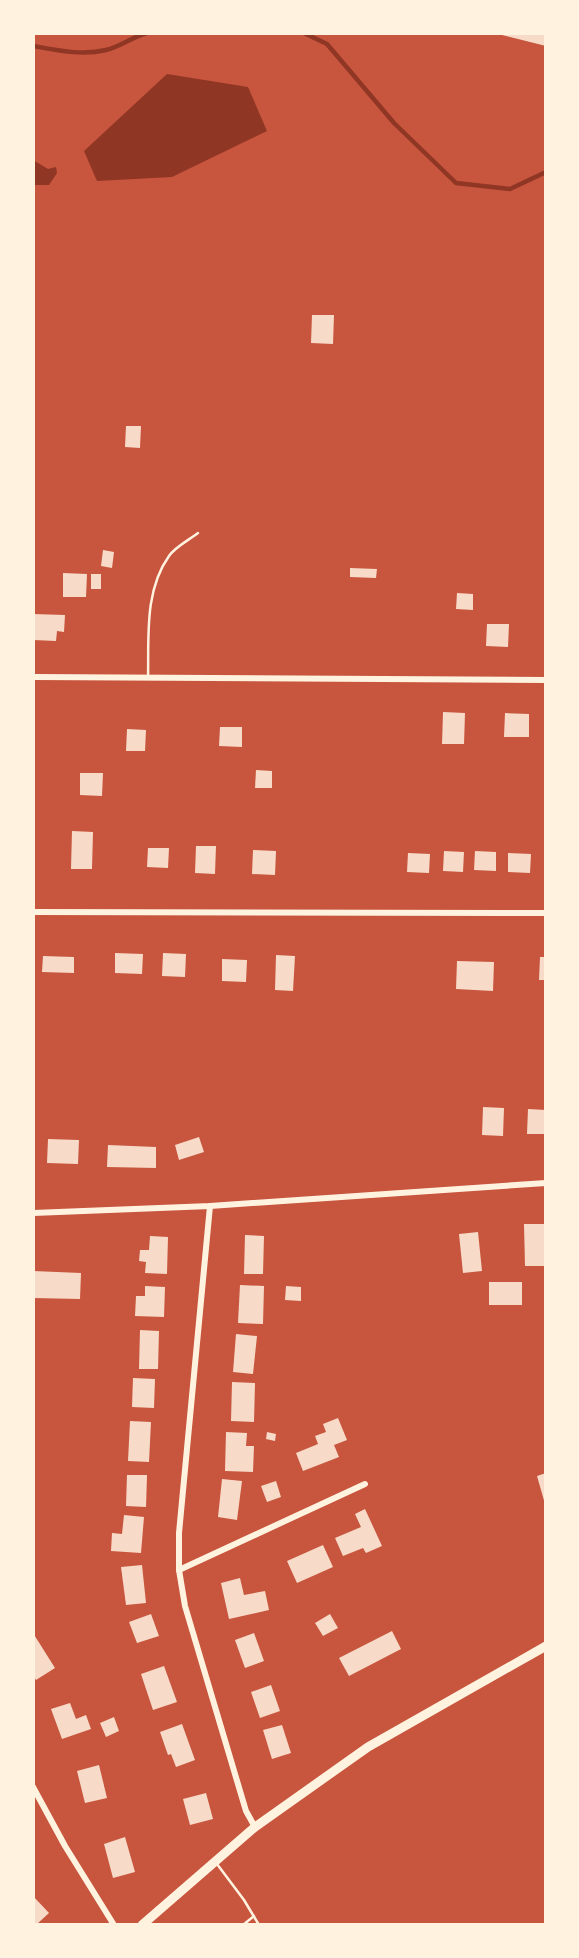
<svg xmlns="http://www.w3.org/2000/svg" width="579" height="1958" font-family="Signika,sans-serif">
<style>
.water{fill:#8f3625}
.lines{fill:none;stroke-linecap:round;stroke-linejoin:round}
.stream{stroke:#8f3625;stroke-width:4.5}
.building{fill:#f7dbc8}
.service{stroke:#fff3e0;stroke-width:2.5}
.minor{stroke:#fff3e0;stroke-width:6}
.secondary{stroke:#fff3e0;stroke-width:9}
</style>
<rect width="100%" height="100%" fill="#c8553d"/>
<g class="water">
<polygon points="167,74 248,87 267,131 172,177 97,181 84,151"/>
<polygon points="33,160 48,169 56,167 57,173 49,185 33,185"/>
</g>
<g class="lines">
<g class="stream">
<polyline points="304,33 327,44 394,123 456,183 510,189 546,172"/>
<path d="M33 46C56 50 82 56 106 50 120 47 132 37 147 33"/>
</g>
</g>
<g class="building">
<polygon points="498,33 546,33 546,46 498,34"/>
<polygon points="312,315 334,315 333,344 311,343"/>
<polygon points="126,426 141,426 140,448 125,447"/>
<polygon points="103,550 114,552 112,568 101,566"/>
<polygon points="350,568 377,569 376,578 350,577"/>
<polygon points="63,573 87,574 86,597 63,597"/>
<rect x="91" y="574" width="10" height="15"/>
<polygon points="457,593 473,594 473,610 456,609"/>
<polygon points="33,614 65,615 64,632 57,631 56,641 33,640"/>
<polygon points="487,624 509,624 508,647 486,646"/>
<polygon points="443,712 465,713 464,744 442,744"/>
<polygon points="505,713 529,714 529,737 504,737"/>
<polygon points="220,727 242,727 242,747 219,746"/>
<polygon points="127,729 146,730 145,751 126,751"/>
<polygon points="256,770 272,771 272,788 255,788"/>
<polygon points="80,773 103,773 102,796 80,795"/>
<polygon points="72,831 93,832 92,869 71,869"/>
<polygon points="196,846 216,846 215,874 195,873"/>
<polygon points="148,848 169,848 168,868 147,867"/>
<polygon points="253,850 276,851 275,875 252,874"/>
<polygon points="444,851 464,852 463,872 443,871"/>
<polygon points="475,851 496,852 496,871 474,870"/>
<polygon points="408,853 430,854 429,873 407,872"/>
<polygon points="508,853 531,854 530,873 508,872"/>
<polygon points="115,953 143,954 142,974 115,973"/>
<polygon points="163,953 186,954 185,977 162,976"/>
<polygon points="276,955 295,956 293,991 275,990"/>
<polygon points="43,956 74,957 74,973 42,972"/>
<polygon points="540,957 546,957 546,980 539,980"/>
<polygon points="222,959 247,960 246,982 222,981"/>
<polygon points="457,961 494,962 493,991 456,989"/>
<polygon points="483,1107 504,1108 503,1136 482,1135"/>
<polygon points="528,1109 546,1110 546,1134 527,1134"/>
<polygon points="199,1137 204,1152 179,1160 175,1145"/>
<polygon points="48,1139 79,1140 78,1164 47,1163"/>
<polygon points="108,1145 156,1147 156,1168 107,1167"/>
<polygon points="524,1224 544,1224 545,1266 525,1266"/>
<polygon points="478,1232 482,1271 463,1273 459,1234"/>
<polygon points="245,1235 264,1236 263,1274 244,1274"/>
<polygon points="150,1236 168,1237 167,1274 145,1273 146,1262 139,1261 140,1250 149,1250"/>
<polygon points="33,1271 81,1273 80,1299 33,1298"/>
<rect x="489" y="1282" width="33" height="23"/>
<polygon points="240,1285 264,1286 263,1324 238,1323"/>
<polygon points="145,1286 165,1287 164,1317 135,1316 136,1296 145,1296"/>
<polygon points="286,1286 301,1287 301,1301 285,1300"/>
<polygon points="140,1330 159,1331 158,1369 139,1369"/>
<polygon points="236,1334 257,1336 253,1374 233,1372"/>
<polygon points="133,1378 155,1379 154,1408 132,1407"/>
<polygon points="232,1382 255,1383 254,1422 231,1421"/>
<polygon points="338,1418 347,1440 334,1445 339,1457 303,1471 296,1453 318,1444 315,1436 326,1432 323,1424"/>
<polygon points="130,1421 151,1422 149,1462 128,1461"/>
<polygon points="226,1432 247,1433 246,1446 254,1446 253,1472 225,1471"/>
<polygon points="267,1432 276,1434 275,1441 266,1439"/>
<polygon points="546,1473 546,1503 545,1504 537,1476"/>
<polygon points="127,1475 147,1475 146,1507 126,1506"/>
<polygon points="222,1479 242,1481 237,1520 218,1517"/>
<polygon points="276,1481 281,1497 267,1502 261,1486"/>
<polygon points="365,1509 382,1546 366,1553 363,1548 343,1556 335,1538 361,1527 355,1514"/>
<polygon points="124,1515 144,1517 141,1553 111,1551 112,1533 122,1534"/>
<polygon points="323,1545 333,1567 297,1583 287,1561"/>
<polygon points="142,1565 146,1603 126,1605 121,1567"/>
<polygon points="240,1578 244,1595 265,1591 269,1610 229,1619 221,1583"/>
<polygon points="151,1614 159,1636 137,1643 129,1622"/>
<polygon points="330,1614 338,1628 323,1636 315,1623"/>
<polygon points="392,1631 401,1649 349,1676 339,1658"/>
<polygon points="33,1633 55,1668 36,1680 33,1675"/>
<polygon points="254,1633 264,1661 245,1668 235,1640"/>
<polygon points="164,1666 177,1702 153,1710 141,1674"/>
<polygon points="271,1685 280,1711 260,1718 251,1692"/>
<polygon points="70,1703 76,1719 86,1715 91,1729 62,1739 51,1709"/>
<polygon points="114,1717 119,1731 106,1737 100,1723"/>
<polygon points="182,1724 195,1760 176,1767 171,1754 168,1755 160,1732"/>
<polygon points="282,1725 291,1753 272,1759 263,1730"/>
<polygon points="99,1765 107,1798 85,1803 77,1771"/>
<polygon points="206,1793 213,1819 190,1825 183,1799"/>
<polygon points="125,1837 135,1872 113,1878 104,1844"/>
<polygon points="33,1896 49,1913 36,1925 33,1925"/>
</g>
<g class="lines">
<g class="service">
<path d="M148 678C149 638 144 591 169 556 175 547 189 540 198 533"/>
<polyline points="217,1864 244,1900 259,1925"/>
<polyline points="243,1925 254,1916"/>
</g>
<g class="minor">
<polyline points="33,677 546,680"/>
<polyline points="33,912 546,913"/>
<polyline points="210,1206 179,1533 179,1570 185,1606 246,1811 255,1827"/>
<polyline points="33,1213 210,1206 546,1183"/>
<polyline points="179,1570 365,1484"/>
<polyline points="33,1787 65,1846 114,1925"/>
</g>
<polyline class="secondary" points="142,1925 255,1827 368,1747 546,1646"/>
</g>
<rect width="579" height="1958" fill="none" stroke="#fff3e0" stroke-width="70"/>
</svg>
